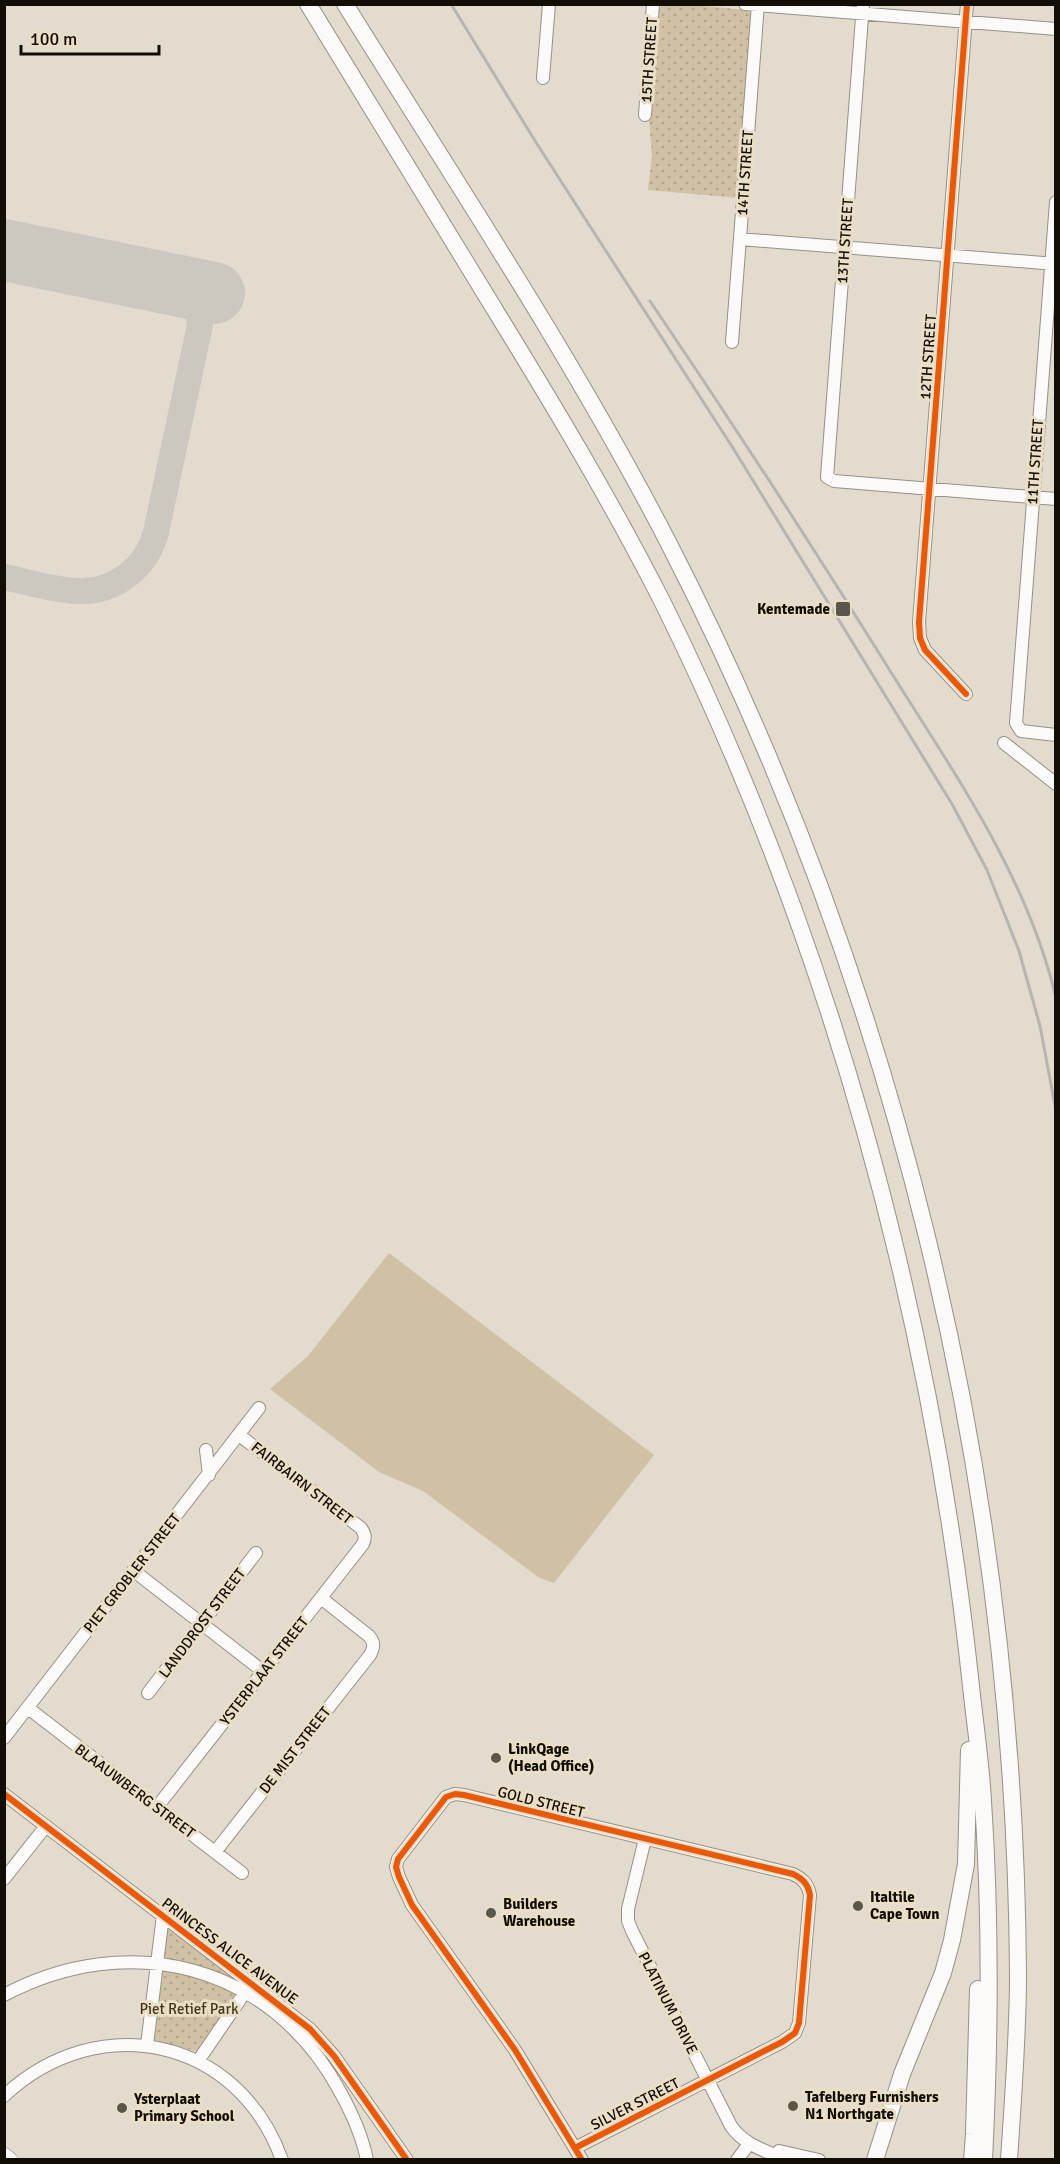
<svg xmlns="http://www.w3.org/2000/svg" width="1060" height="2164" viewBox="0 0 1060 2164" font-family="Signika,sans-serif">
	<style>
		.park { fill: url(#park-dots) }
		.garden { fill: #d0c1a4 }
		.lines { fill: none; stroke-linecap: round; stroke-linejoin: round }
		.taxiway { stroke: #ccc8c0; stroke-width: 26 }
		.runway { stroke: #ccc8c0; stroke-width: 62 }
		.minor-casing { stroke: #959086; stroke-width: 14 }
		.major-casing { stroke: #959086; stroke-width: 16 }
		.highway-casing { stroke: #959086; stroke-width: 18 }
		.minor { stroke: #fbfaf8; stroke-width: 12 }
		.major { stroke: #fbfaf8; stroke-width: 15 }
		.highway { stroke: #fbfaf8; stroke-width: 16 }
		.rail { stroke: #b7b5b1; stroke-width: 3 }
		.cycleway-casing { stroke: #eadec6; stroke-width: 10 }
		.cycleway { stroke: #e8590c; stroke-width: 6 }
		.poi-dot { fill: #5b564c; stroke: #eadec6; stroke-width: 2 }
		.labels { text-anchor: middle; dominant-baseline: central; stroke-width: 6; stroke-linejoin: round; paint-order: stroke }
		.street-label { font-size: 15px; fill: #120e06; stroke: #eadec6 }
		.poi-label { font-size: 15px; font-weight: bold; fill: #120e06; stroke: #eadec6; text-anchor: start }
		.park-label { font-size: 15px; fill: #433518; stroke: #eadec6 }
	</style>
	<defs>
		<pattern id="park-dots" width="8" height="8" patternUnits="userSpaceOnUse" patternTransform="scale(1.5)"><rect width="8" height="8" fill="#d0c1a4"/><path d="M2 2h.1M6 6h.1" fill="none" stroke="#b2a58c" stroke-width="1.8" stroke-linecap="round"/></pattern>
	</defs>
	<rect width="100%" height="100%" fill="#e2dbce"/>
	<path class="park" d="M683 4 747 10 752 14 739 198 648 190 652 156 649 119 658 10 663 5Z
		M164 1925 238 1979 237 1981 163 1961Z
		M163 1971 189 1975 237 1994 199 2052 153 2040Z"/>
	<path class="garden" d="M389 1253 654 1455 554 1583 538 1577 423 1491 379 1472 270 1389 308 1356Z"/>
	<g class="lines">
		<path class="taxiway" d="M4 577C28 582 53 590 77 591 115 593 147 567 156 532L200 325C198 303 186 290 165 283"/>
		<path class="runway" d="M4 250 214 293"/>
		<g class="minor-casing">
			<path id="minor" d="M745 4 1056 29
				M863 4 827 477 834 481 1056 499
				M543 78 549 4
				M645 115 653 4
				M1056 202 1016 723 1021 731 1056 735
				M740 239 1056 264
				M732 342 758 4
				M966 694 925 650 920 638 919 622 967 4
				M1004 743 1056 784
				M206 1450 209 1475
				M134 1571 264 1672
				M148 1693 256 1553
				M28 1708 242 1873
				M4 1738 259 1408
				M4 1794 310 2029 334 2056 407 2160
				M157 1807 363 1544C366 1537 365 1534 361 1528L239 1435
				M645 1839 628 1909V1921L632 1931 731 2126C744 2145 766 2151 787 2160
				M215 1852 370 1655C374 1647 375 1643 369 1636L321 1598
				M4 1879 46 1826
				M4 1995C129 1929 269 1964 338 2088 351 2111 362 2134 367 2160
				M147 2045 163 1915
				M198 2061 250 1985
				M4 2096C98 2008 238 2037 282 2160
				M575 2148 782 2042 795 2033 799 2023 810 1895C808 1884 803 1879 793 1874L464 1795 455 1794 446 1797 398 1859 396 1867 399 1877 412 1905 515 2050 582 2160
				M779 2151 819 2160
				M737 2160 749 2144"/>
		</g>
		<g class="major-casing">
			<path id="major" d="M4 2155 10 2160"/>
		</g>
		<g class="highway-casing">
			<path id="highway" d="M308 4C371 106 433 208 495 310 554 406 611 501 662 601 830 940 931 1310 971 1686 975 1724 981 1763 983 1801 991 1920 990 2040 984 2160
				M345 4C455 181 571 355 667 540 895 982 1015 1477 1018 1975 1018 2036 1013 2098 1009 2160
				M875 2160 902 2074 943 1973 952 1940 966 1864 969 1750
				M972 2160 974 2134 978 1989"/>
		</g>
		<use href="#minor" class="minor"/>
		<use href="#major" class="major"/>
		<use href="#highway" class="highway"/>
		<path class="rail" d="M451 4 537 144 733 448 952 804 987 870 1019 951 1040 1026 1056 1111
			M650 301C734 425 815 550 894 677 958 779 1028 879 1056 998"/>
		<g class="cycleway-casing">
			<path id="cycleway" d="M966 694 925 650 920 638 919 622 967 4
				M4 1794 310 2029 334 2056 407 2160
				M575 2148 782 2042 795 2033 799 2023 810 1895C808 1884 803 1879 793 1874L464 1795 455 1794 446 1797 398 1859 396 1867 399 1877 412 1905 515 2050 582 2160"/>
		</g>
		<use href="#cycleway" class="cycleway"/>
	</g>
	<g class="poi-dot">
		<rect x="835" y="601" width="16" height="16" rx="3"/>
		<circle cx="496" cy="1758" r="6"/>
		<circle cx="858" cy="1906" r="6"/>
		<circle cx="491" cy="1913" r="6"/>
		<circle cx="793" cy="2106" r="6"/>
		<circle cx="122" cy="2108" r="6"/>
	</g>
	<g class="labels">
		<g class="street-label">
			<text transform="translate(649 60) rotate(-86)">15TH STREET</text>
			<text transform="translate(745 173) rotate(-86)">14TH STREET</text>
			<text transform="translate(845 241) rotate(-86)">13TH STREET</text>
			<text transform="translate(928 357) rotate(-86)">12TH STREET</text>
			<text transform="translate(1035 462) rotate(-86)">11TH STREET</text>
			<text transform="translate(302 1483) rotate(38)">FAIRBAIRN STREET</text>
			<text transform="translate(132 1573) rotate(-52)">PIET GROBLER STREET</text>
			<text transform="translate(202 1623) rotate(-53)">LANDDROST STREET</text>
			<text transform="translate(264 1671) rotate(-52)">YSTERPLAAT STREET</text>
			<text transform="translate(295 1750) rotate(-52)">DE MIST STREET</text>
			<text transform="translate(135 1791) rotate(37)">BLAAUWBERG STREET</text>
			<text transform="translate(541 1802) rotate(14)">GOLD STREET</text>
			<text transform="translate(230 1951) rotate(37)">PRINCESS ALICE AVENUE</text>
			<text transform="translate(668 2003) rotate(63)">PLATINUM DRIVE</text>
			<text transform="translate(635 2104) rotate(-27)">SILVER STREET</text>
		</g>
		<g class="poi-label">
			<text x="830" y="609" text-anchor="end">Kentemade</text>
			<text x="508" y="1749">LinkQage<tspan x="508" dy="17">(Head Office)</tspan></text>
			<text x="870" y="1897">Italtile<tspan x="870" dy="17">Cape Town</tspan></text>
			<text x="503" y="1904">Builders<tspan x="503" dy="17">Warehouse</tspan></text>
			<text x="805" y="2097">Tafelberg Furnishers<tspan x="805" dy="17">N1 Northgate</tspan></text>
			<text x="134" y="2099">Ysterplaat<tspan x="134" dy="17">Primary School</tspan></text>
		</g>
		<g class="park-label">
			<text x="189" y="2009">Piet Retief Park</text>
		</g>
	</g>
	<rect width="1060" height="2164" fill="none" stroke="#120e06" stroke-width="12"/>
	<path d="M21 45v9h138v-9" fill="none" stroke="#120e06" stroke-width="3"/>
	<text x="30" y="45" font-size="18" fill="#120e06" stroke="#eadec6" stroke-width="4.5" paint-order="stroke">100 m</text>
</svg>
